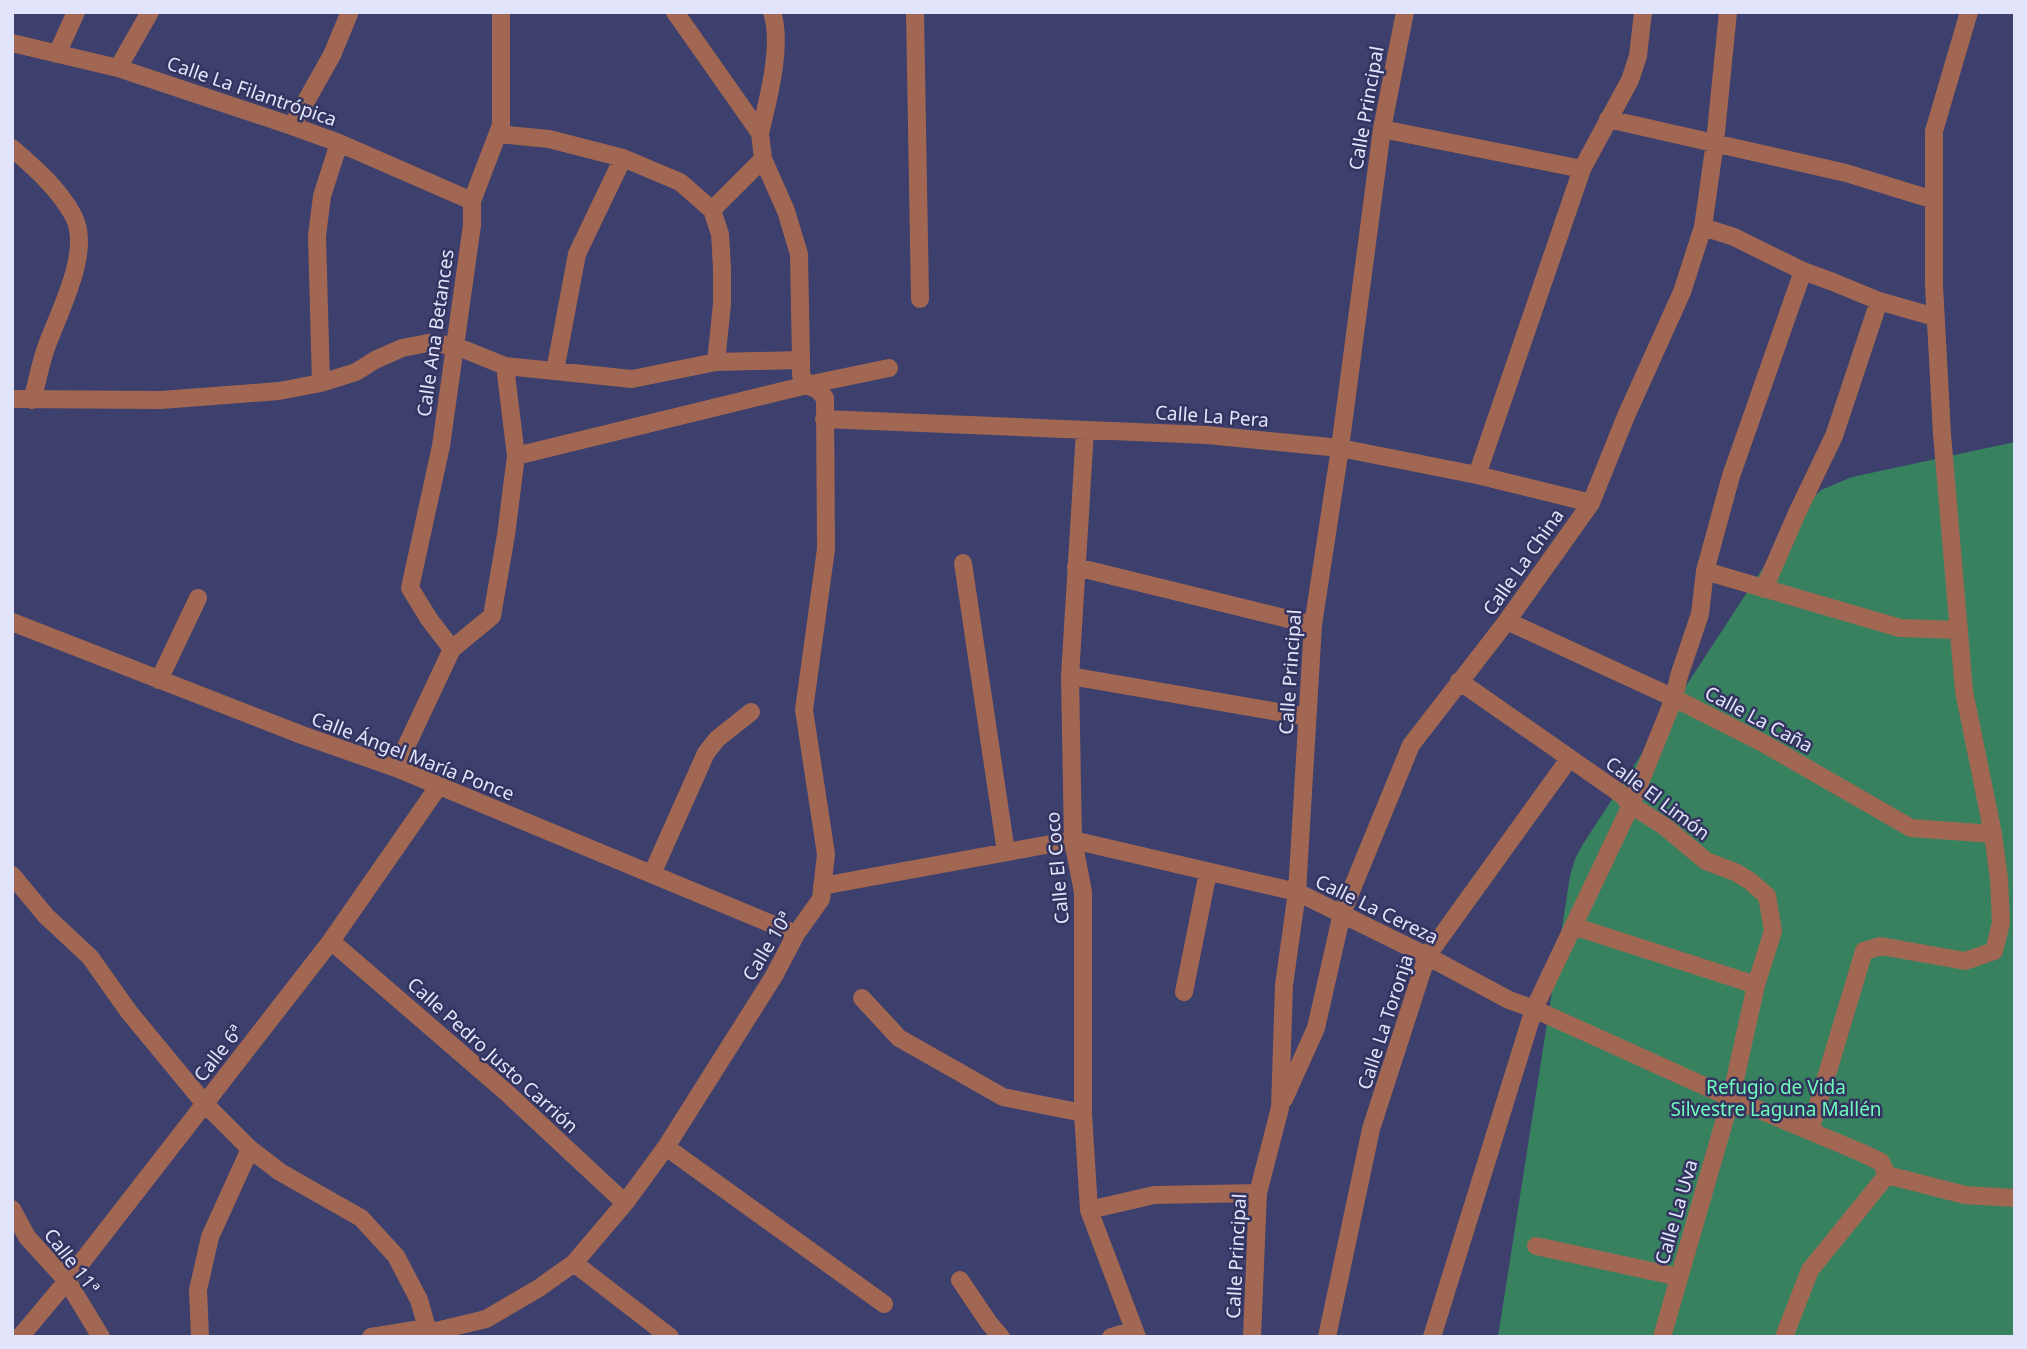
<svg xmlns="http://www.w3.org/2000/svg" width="2027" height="1349" viewBox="0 0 2027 1349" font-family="'Noto Sans',sans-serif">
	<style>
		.green { fill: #38815f }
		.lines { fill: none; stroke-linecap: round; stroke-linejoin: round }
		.minor { stroke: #a26752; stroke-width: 18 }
		.labels { text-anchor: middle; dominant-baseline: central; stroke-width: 5; stroke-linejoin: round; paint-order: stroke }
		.street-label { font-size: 19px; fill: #e2e4fb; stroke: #333460 }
		.park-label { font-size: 19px; fill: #6ffcbb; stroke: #333460 }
	</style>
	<rect width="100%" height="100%" fill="#3d3f6c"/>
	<path class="green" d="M2015 442V1337H1498L1570 876 1575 859 1583 844 1800 511 1821 490 1852 477Z"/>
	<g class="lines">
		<path class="minor" d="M675 12 760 133 763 159 786 211 799 254 801 360
			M915 12 920 299
			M12 43 118 68 292 126 339 143 472 201
			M57 54 76 12
			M118 68 150 12
			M1608 119 1846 173 1934 200
			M292 126 332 55 349 14
			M1382 129 1582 169
			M760 133C768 100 783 45 772 12
			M498 134 549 139 623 158 680 182 712 210 720 234 722 268V304L716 362
			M12 148C35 168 58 188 73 215 93 251 58 313 46 348 40 365 37 383 32 400
			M712 210 763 159
			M1703 227 1734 237 1803 271 1833 282 1879 301 1935 317
			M505 366 632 379 716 362 801 360V375L807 385 889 368
			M555 371 577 254 623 158
			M321 383 317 236 322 196 339 143
			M12 399 161 400 279 391 321 383 356 372 375 360 402 348 428 343 456 346 505 366 516 456 506 535 492 616 452 649 396 768
			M824 419 1207 435 1340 448 1477 475 1591 503
			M1085 431 1070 676 1073 840 1083 892V1113L1089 1210 1137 1337
			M1477 475 1582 169 1630 80 1638 56 1643 12
			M963 563 1006 852
			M1076 567 1313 625
			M1705 571 1900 628 1959 630
			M1764 589 1797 513 1834 436 1879 301
			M1507 621 1674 698 1763 743 1911 828 1993 834
			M12 622 302 735 396 768 796 934
			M452 649 429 619 410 588 441 446 472 225V201L501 125V12
			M1070 676 1307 717
			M159 680 198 598
			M1459 681 1621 794 1631 805 1664 826 1706 861 1735 872 1750 881 1767 896 1773 931 1756 985 1731 1098 1662 1337
			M652 874 706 753 717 739 751 712
			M12 875 46 916 90 957 129 1012 205 1104 250 1149 280 1172 361 1218 396 1256 419 1300 427 1328
			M822 886 1073 840 1297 892 1427 956 1509 1000 1534 1009 1731 1098 1860 1152 1881 1162 1887 1175 1810 1270 1784 1337
			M1573 926 1756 985
			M331 941 507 1093 625 1203
			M1184 992 1208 872
			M862 998 899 1038 1003 1097 1083 1113
			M1284 1099 1316 1028 1342 913 1411 745 1507 621 1591 503 1626 416 1682 292 1703 227 1715 142 1728 12
			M1810 1131 1864 951 1881 946 1965 961 1994 951 2001 923 1999 879 1993 834 1964 691 1942 434 1934 285V131L1969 12
			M666 1147 884 1304
			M1887 1175 1965 1195 2015 1198
			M12 1209 27 1237 67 1281 101 1337
			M1089 1210 1154 1195 1258 1193
			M1536 1246 1679 1277
			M574 1263 670 1337
			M960 1280 989 1323 1001 1337
			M20 1337 67 1281 331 941 438 787
			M200 1337 198 1290 210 1237 250 1149
			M371 1337 427 1328 436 1331 486 1319 539 1288 574 1263 625 1203 666 1147 774 976 796 934 821 899 826 854 804 710 826 549 825 398 818 390 807 385 516 456
			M1111 1337 1134 1330
			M1252 1337 1258 1193 1280 1108 1284 985 1297 892 1313 625 1340 448 1382 129 1405 12
			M1327 1337 1371 1129 1427 956 1569 759
			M1432 1337 1534 1009 1631 805 1674 698 1679 676 1700 614 1705 571 1731 476 1803 271"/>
	</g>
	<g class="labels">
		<g class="street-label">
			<text transform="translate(252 91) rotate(19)">Calle La Filantrópica</text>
			<text transform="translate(1366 108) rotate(-80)">Calle Principal</text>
			<text transform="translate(435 333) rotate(-82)">Calle Ana Betances</text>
			<text transform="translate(1212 416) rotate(4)">Calle La Pera</text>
			<text transform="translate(1523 562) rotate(-55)">Calle La China</text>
			<text transform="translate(1290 672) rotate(-86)">Calle Principal</text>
			<text transform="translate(1759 719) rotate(28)">Calle La Caña</text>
			<text transform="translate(413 756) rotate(21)">Calle Ángel María Ponce</text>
			<text transform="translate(1658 798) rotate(37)">Calle El Limón</text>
			<text transform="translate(1057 868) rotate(-95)">Calle El Coco</text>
			<text transform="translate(1377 909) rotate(26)">Calle La Cereza</text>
			<text transform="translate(767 946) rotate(-59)">Calle 10ª</text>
			<text transform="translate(1385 1022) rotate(-72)">Calle La Toronja</text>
			<text transform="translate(218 1053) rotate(-52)">Calle 6ª</text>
			<text transform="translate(493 1055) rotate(42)">Calle Pedro Justo Carrión</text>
			<text transform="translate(1676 1212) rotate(-74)">Calle La Uva</text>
			<text transform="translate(1236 1256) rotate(-87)">Calle Principal</text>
			<text transform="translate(72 1261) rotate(52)">Calle 11ª</text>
		</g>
		<g class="park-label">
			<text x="1776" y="1087">Refugio de Vida<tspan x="1776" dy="22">Silvestre Laguna Mallén</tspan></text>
		</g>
	</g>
	<rect width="2027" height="1349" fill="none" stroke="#e2e4fb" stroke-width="28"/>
</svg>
